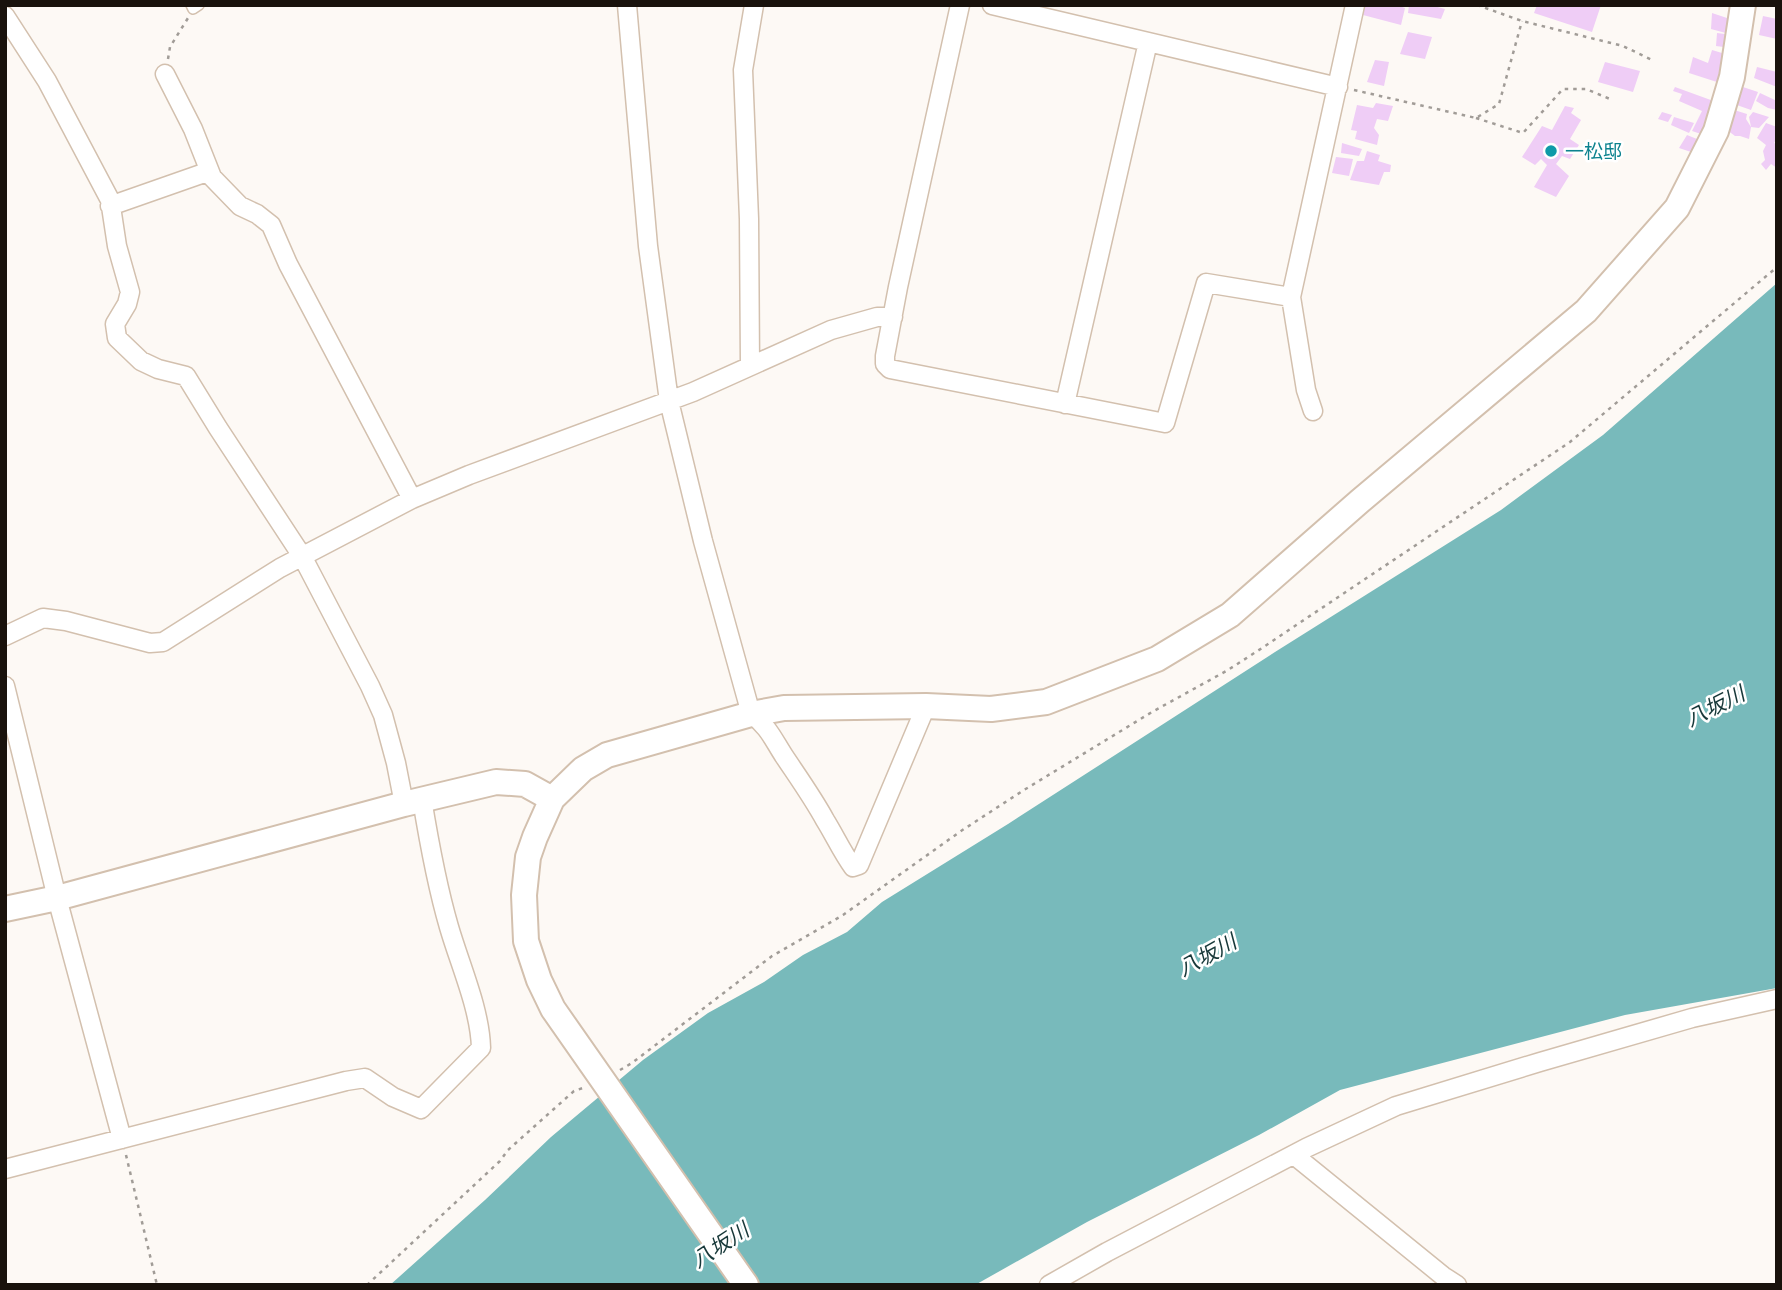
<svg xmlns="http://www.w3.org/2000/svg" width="1782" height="1290" viewBox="0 0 1782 1290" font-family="Lora,'Noto Sans JP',serif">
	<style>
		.water { fill: #78babb }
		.building { fill: #efcdf6 }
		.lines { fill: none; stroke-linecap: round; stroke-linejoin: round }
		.lane-casing { stroke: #d3c0ae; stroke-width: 12 }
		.street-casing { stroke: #d3c0ae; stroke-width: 21 }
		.secondary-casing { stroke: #d3c0ae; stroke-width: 28 }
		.path { stroke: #a19c97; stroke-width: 2.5; stroke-dasharray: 3.5 5; stroke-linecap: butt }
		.lane { stroke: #fff; stroke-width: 9 }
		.street { stroke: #fff; stroke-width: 18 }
		.secondary { stroke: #fff; stroke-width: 24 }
		.culture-dot { fill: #0f9aa8; stroke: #fff; stroke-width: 2.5 }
		.labels { text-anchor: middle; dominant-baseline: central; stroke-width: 5; stroke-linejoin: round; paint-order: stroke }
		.culture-label { font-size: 19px; fill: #0d838f; stroke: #fff; text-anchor: start }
		.water-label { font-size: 21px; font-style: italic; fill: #173839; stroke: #fff }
	</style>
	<rect width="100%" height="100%" fill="#fdf9f5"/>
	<path class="water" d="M1777 283V988L1625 1015 1340 1090 1259 1135 1087 1222 975 1285H390L485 1200 551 1137 643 1060 708 1013 764 982 803 955 847 932 882 902 1008 824 1275 652 1501 510 1603 435Z"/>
	<path class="building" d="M1365 5H1397L1405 8 1401 25 1363 15Z
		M1409 5H1430L1445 9 1441 19 1408 13Z
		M1537 5H1601L1592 32 1534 13Z
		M1712 13 1733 20V35L1731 48 1716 46 1717 33 1733 35 1711 29Z
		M1763 16 1777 19V39L1759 35Z
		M1408 32 1432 37 1425 59 1400 54Z
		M1712 50 1732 56 1723 84 1689 73 1693 57 1708 63Z
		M1375 60 1389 62 1384 86 1367 82Z
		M1605 62 1640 71 1633 92 1598 82Z
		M1757 67 1777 72V87L1754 78Z
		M1740 86 1758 92 1751 110 1734 104Z
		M1675 87 1719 103 1704 135 1692 131 1702 111 1679 101 1682 94 1673 91Z
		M1760 93 1777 101V110L1768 108 1756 101Z
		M1376 103 1393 106 1388 121 1377 119 1374 128 1379 135 1377 145 1355 139 1357 131 1351 130 1357 105 1373 108Z
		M1565 106 1574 108 1571 113 1581 120 1570 139 1579 145 1570 159 1562 156 1556 164 1569 176 1556 197 1534 187 1547 165 1541 159 1535 165 1522 157 1542 126 1552 130Z
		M1731 109 1747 114 1746 119 1751 127 1749 139 1740 136H1735L1727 130Z
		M1662 112 1672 115 1668 122 1658 119Z
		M1753 112 1769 117 1759 128 1751 127 1749 117Z
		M1674 117 1694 123 1689 133 1671 125Z
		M1766 123 1777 127V138L1774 143 1777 144V168L1771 164 1766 170 1761 164 1765 160 1763 151 1766 145 1757 138Z
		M1687 135 1702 141 1697 154 1679 148Z
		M1342 143 1362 149 1359 156 1341 153Z
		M1367 151 1380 155 1378 161 1391 165 1390 172H1384L1379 185 1350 180 1357 161H1364Z
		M1336 157 1353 159 1349 176 1332 173Z"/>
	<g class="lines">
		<g class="lane-casing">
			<path id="lane" d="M191 5 193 9 199 5"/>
		</g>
		<g class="street-casing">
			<path id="street" d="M627 5 648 246 669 401 703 541 751 714C768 726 773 739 784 756 798 777 813 798 825 820 835 836 842 852 853 867L859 865 926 706
				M960 5 898 287 885 356V364L890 369 1165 423 1206 283 1291 297
				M992 5 1338 87
				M5 16 47 81 110 200 117 246 130 292 127 304 115 324 117 338 141 361 158 369 186 376 218 428 302 556 370 686 383 715 396 763 404 804
				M165 74 193 129 212 177
				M110 206 207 172 240 206 257 214 271 225 288 264 412 499
				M750 366 749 219 743 70 754 5
				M1065 404 1148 42
				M1313 411 1306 390 1291 297 1355 5
				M5 636 43 618 66 621 150 643 163 642 280 568 412 499 469 475 693 392 831 330 877 317H893
				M5 686 57 898 122 1139
				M1294 1155 1443 1276 1457 1285
				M5 1169 346 1081 365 1078 393 1097 421 1109 481 1048C480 1009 460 965 449 927 437 886 429 842 422 799
				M1049 1285 1107 1252 1306 1148 1396 1106 1540 1062 1692 1018 1777 999"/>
		</g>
		<g class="secondary-casing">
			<path id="secondary" d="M5 909 57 898 404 804 496 782 525 784 552 799
				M746 1285 553 1009 539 980 526 941 524 895 528 857 535 837 552 799 583 769 607 755 751 714 784 708 926 706 991 709 1046 702 1157 659 1230 615 1360 501 1586 311 1677 208 1716 131 1732 77 1743 5"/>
		</g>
		<path class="path" d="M1477 5 1522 21 1623 46 1652 60
			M168 59 170 47 188 18
			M1354 90 1476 118 1499 104 1522 21
			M1476 118 1523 133 1563 89H1586L1610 99
			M620 1070 632 1063 772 956 843 915 961 831 1024 790 1152 712 1228 670 1262 648 1570 442 1777 267
			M126 1155 157 1285
			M367 1285 500 1161 508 1150 574 1091 583 1088"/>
		<use href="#lane" class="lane"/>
		<use href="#street" class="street"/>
		<use href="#secondary" class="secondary"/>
	</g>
	<circle class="culture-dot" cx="1551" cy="151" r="7"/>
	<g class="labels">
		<g class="culture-label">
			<text x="1565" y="151">一松邸</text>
		</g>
		<g class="water-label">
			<text transform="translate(1715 706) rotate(-27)">八坂川</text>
			<text transform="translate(1207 955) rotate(-29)">八坂川</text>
			<text transform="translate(720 1245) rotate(-33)">八坂川</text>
		</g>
	</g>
	<rect width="1782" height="1290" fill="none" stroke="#19120c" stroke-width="14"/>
</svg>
